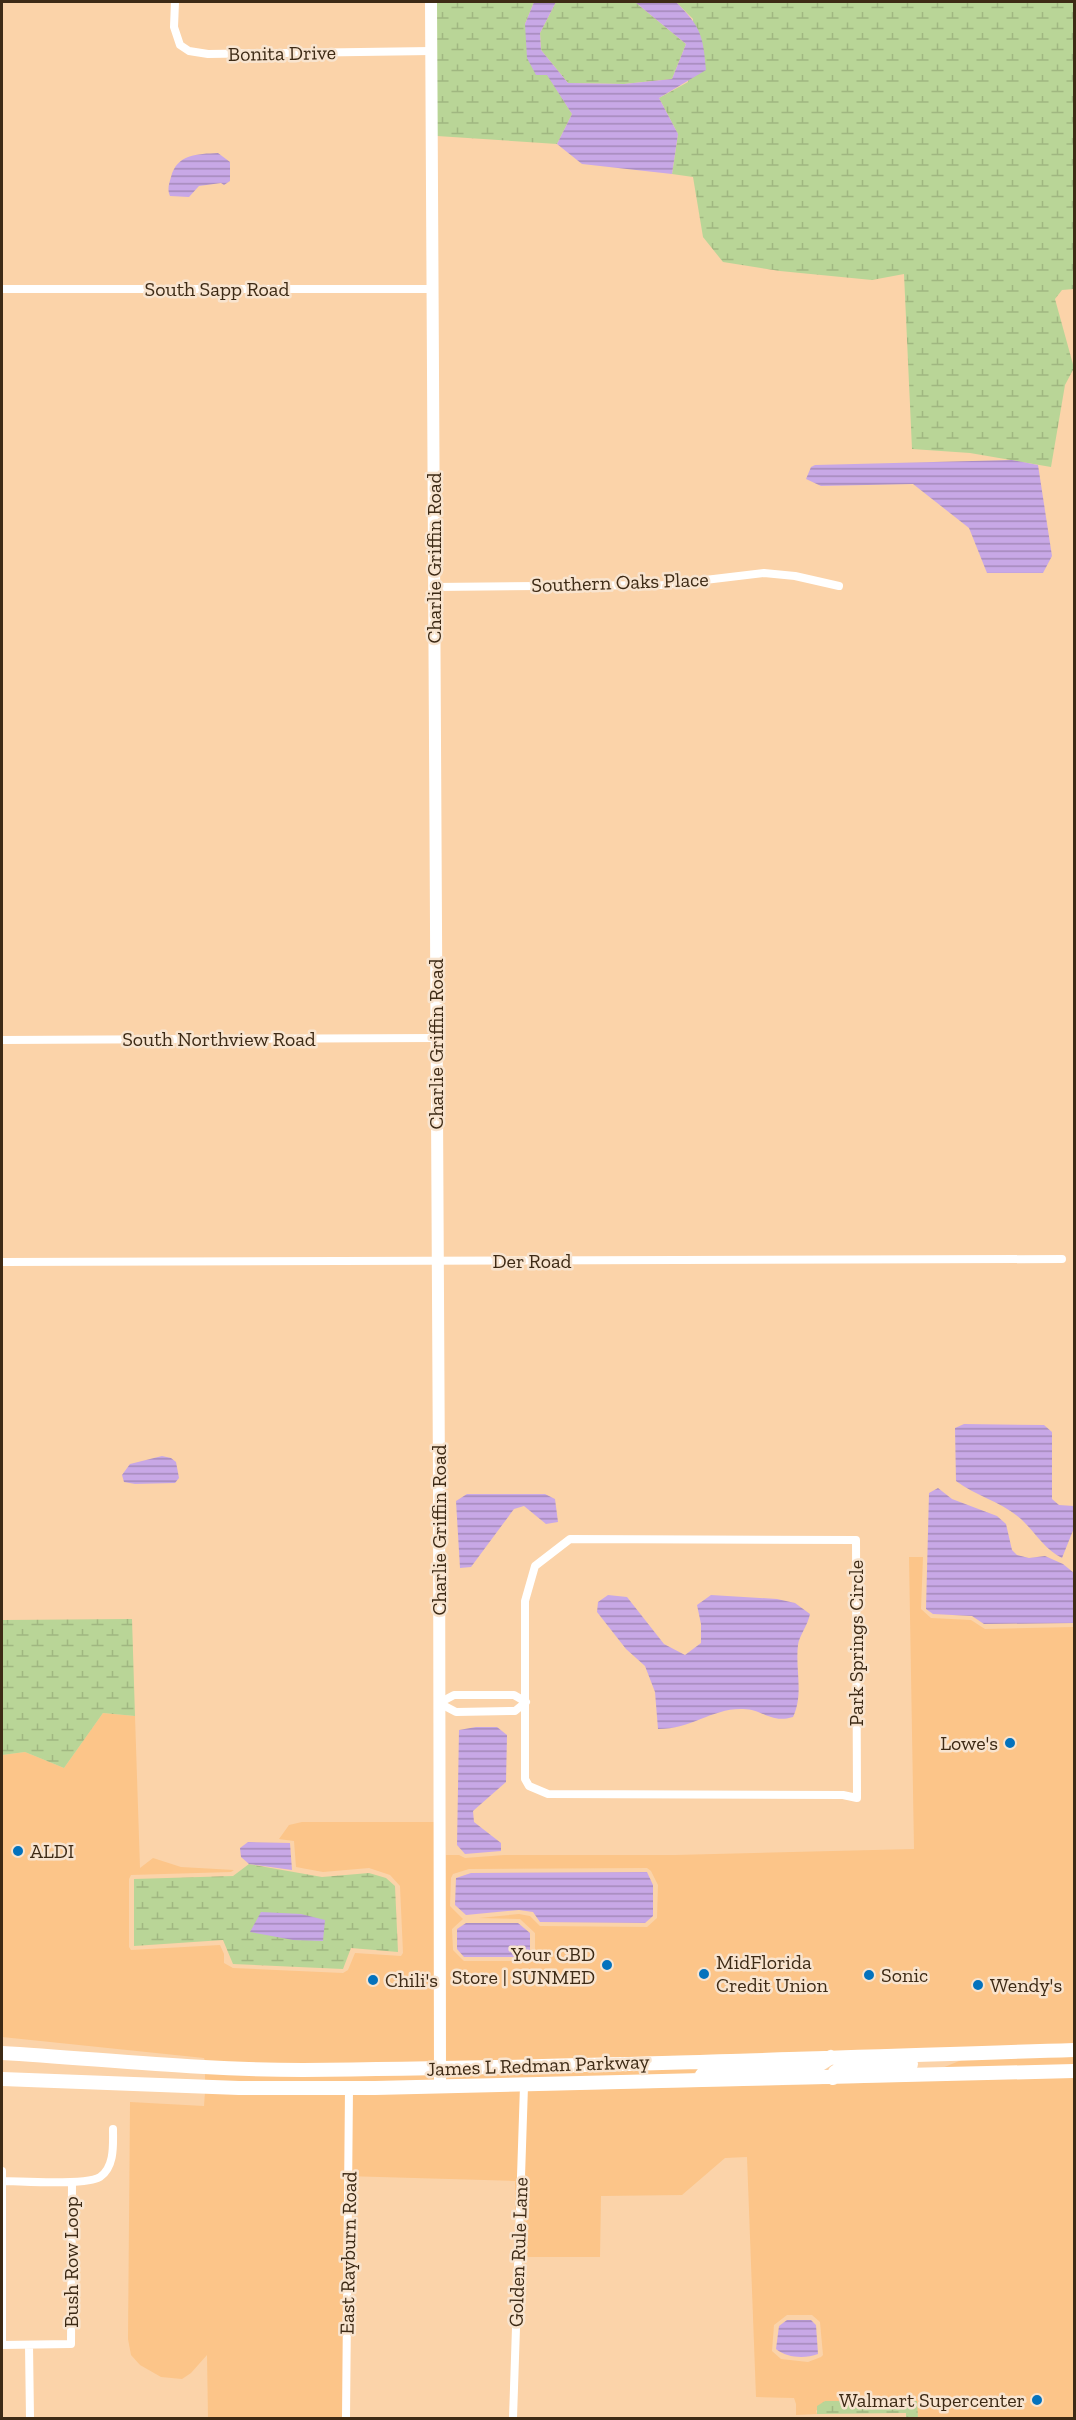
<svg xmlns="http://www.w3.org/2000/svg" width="1076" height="2420" viewBox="0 0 1076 2420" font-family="'Zilla Slab',serif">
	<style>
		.built { fill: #fcc589; fill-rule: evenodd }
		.wetland { fill: url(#wetland-marsh) }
		.water { fill: url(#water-rules) }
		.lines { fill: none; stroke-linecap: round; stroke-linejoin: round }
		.street { stroke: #fff; stroke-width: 8 }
		.secondary { stroke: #fff; stroke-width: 12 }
		.primary { stroke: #fff; stroke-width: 14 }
		.poi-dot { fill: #0372bd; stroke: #f8e4cf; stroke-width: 2 }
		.labels { text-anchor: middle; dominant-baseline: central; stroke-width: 5; stroke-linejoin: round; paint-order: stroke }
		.street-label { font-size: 20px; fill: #3d2a15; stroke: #f8e4cf }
		.poi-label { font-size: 20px; fill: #3d2a15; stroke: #f8e4cf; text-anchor: start }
	</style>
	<defs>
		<pattern id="wetland-marsh" width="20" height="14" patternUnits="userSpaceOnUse" patternTransform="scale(1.5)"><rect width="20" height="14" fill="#b9d597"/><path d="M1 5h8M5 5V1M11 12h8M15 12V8" fill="none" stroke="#a0b781"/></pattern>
		<pattern id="water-rules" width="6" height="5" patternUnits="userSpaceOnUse" patternTransform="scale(1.5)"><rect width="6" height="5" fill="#c8a8e6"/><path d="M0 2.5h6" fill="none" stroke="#a489b9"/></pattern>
	</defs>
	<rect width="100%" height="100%" fill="#fbd3a9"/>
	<path class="built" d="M909 1557H923L921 1609 931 1618 971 1620 985 1629 1074 1627V2045L833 2051 831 2049 828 2051 446 2063V1855H459L465 1858 504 1855H675L914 1849ZM647 1868 651 1871 658 1885 657 1918 647 1927 540 1926 530 1916 519 1914 479 1918 520 1919 535 1933V1953L522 1961H464L453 1950 452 1929 463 1919 450 1906 451 1878 453 1874 469 1869Z
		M103 1713 135 1716 140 1868 153 1858 181 1867 234 1870 231 1872 131 1875 129 1879V1947L131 1950 220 1945 224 1954V1963L233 1968 343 1973 348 1970 355 1953 401 1956 403 1953 400 1886 390 1875 369 1868 323 1872 296 1867 294 1841 279 1839 289 1825 302 1822H434V2064H302L205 2061 204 2058 2 2037V1755L25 1752 64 1768Z
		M1074 2055V2065L942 2068 964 2059Z
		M813 2063 700 2070 687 2076 446 2082V2074Z
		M205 2071 434 2074V2082L205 2081Z
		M1074 2076V2418H918L916 2401H825L816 2411 817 2414 796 2415V2404L794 2398 756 2397 747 2157 725 2158 682 2195 601 2196 600 2257H516L515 2181 345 2176 346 2418H208L207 2355 191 2373 182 2379 161 2377 140 2365 131 2355 128 2339 130 2102 204 2106 205 2092 524 2091 835 2084ZM787 2315H812L820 2322 823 2355 821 2357 808 2362 781 2359 772 2351 774 2325Z"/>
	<path class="wetland" d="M437 2H534L525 24 547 74 572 114 557 144 437 136Z
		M556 2H635L686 44 672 79 624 84 568 83 541 50 540 33Z
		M676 2H1074V289L1062 290 1055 299 1074 368 1065 385 1051 467 970 453 912 449 904 274 872 280 780 271 723 262 703 237 693 177 672 174 678 134 659 98 688 82 693 19Z
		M132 1619 135 1716 103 1713 64 1768 25 1752 2 1755V1620Z
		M249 1864 322 1877 369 1873 386 1878 395 1886 398 1952 351 1948 343 1969 233 1964 223 1940 134 1946V1879L233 1876Z
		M825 2401H917L918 2418H906V2413L817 2414V2406Z"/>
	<path class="water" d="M534 2H556L540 33 541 50 568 83 624 84 672 79 686 44 635 2H676C701 27 703 35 706 70L659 98 678 134 672 174 582 164 557 144 572 114 547 75H536L527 58 525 24Z
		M218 153 230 162V181L224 185 221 183 199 186 189 197 170 196C167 189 169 184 171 177 177 154 197 154 218 153Z
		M1012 460 1038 465 1052 556 1043 573H987L969 528 913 484 821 486 806 479 811 467 815 465Z
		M964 1424 1044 1425 1052 1432V1499L1059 1505 1074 1506V1528L1062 1558C1044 1549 1035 1532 1021 1519 1002 1502 976 1496 956 1481L955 1428Z
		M162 1456 171 1458 176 1462 179 1478 175 1483 135 1484 124 1482 122 1475 130 1464Z
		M938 1488 952 1499 997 1516 1006 1524 1012 1550 1017 1555 1029 1558 1045 1556 1063 1564 1074 1573V1623L984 1624 972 1616 933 1614 926 1609 929 1493Z
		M467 1494H545L555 1499 558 1522 546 1524 524 1506 514 1509 471 1567 460 1568 456 1501Z
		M608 1595 627 1597 664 1644 685 1655 701 1643V1624L697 1605 711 1595 777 1599 795 1603 810 1614C808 1625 799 1636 798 1645 795 1671 804 1693 793 1717 770 1724 763 1709 743 1709 712 1708 692 1729 658 1729L655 1692 645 1666 626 1649 597 1612 598 1602Z
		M476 1727H497L507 1735 506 1782 473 1811 474 1822 501 1843V1851L465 1854 457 1845 459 1730Z
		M248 1842 290 1843 292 1870 249 1864 241 1857 240 1848Z
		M647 1872 653 1885V1916L645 1923 540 1922 533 1912 519 1910 466 1915 455 1905 456 1878 471 1873Z
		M261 1912 301 1914 325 1920 323 1941 293 1940 250 1932Z
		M466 1923H518L530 1933V1951L520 1957H464L457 1949V1929Z
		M787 2320H811L816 2325 818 2354C805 2359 787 2358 776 2349L779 2326Z"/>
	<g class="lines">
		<path class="street" d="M175 2 174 27 180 45 189 51 208 54 431 51
			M2 289H433
			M434 587 663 585 764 573 795 576 839 586
			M2 1040 436 1038
			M2 1262 1062 1259
			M570 1539 856 1540 857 1798 843 1795 548 1794 529 1786 525 1779V1601L535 1566Z
			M454 1695H514L526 1702 515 1711 456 1712 439 1703Z
			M2 2171V2345
			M2 2181C21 2181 86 2186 100 2177 115 2167 113 2144 113 2129
			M2 2345 71 2344 72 2182
			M29 2345 30 2418
			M346 2418 349 2088
			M513 2418 524 2086"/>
		<path class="secondary" d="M431 2 439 1480 440 2087"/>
		<path class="primary" d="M2 2053C102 2059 203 2070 303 2070 560 2068 818 2058 1074 2050
			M702 2075 719 2071 814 2068 831 2057
			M833 2078 835 2072 844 2067 911 2064
			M2 2079 239 2088H375L1074 2071"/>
	</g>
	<g class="poi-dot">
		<circle cx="1010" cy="1743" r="6"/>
		<circle cx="18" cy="1851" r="6"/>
		<circle cx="607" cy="1965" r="6"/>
		<circle cx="704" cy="1974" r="6"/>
		<circle cx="869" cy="1975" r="6"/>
		<circle cx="373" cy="1980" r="6"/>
		<circle cx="978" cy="1985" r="6"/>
		<circle cx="1037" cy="2400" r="6"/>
	</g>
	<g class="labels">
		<g class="street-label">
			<text transform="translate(282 53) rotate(-1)">Bonita Drive</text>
			<text x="217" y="289">South Sapp Road</text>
			<text transform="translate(434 558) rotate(-90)">Charlie Griffin Road</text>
			<text transform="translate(620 582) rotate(-2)">Southern Oaks Place</text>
			<text x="219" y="1039">South Northview Road</text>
			<text transform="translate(436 1044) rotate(-90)">Charlie Griffin Road</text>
			<text x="532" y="1261">Der Road</text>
			<text transform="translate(439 1530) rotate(-90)">Charlie Griffin Road</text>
			<text transform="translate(856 1643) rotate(-90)">Park Springs Circle</text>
			<text transform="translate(538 2065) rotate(-2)">James L Redman Parkway</text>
			<text transform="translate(518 2252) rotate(-88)">Golden Rule Lane</text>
			<text transform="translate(348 2253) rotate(-89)">East Rayburn Road</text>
			<text transform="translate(71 2262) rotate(-90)">Bush Row Loop</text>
		</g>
		<g class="poi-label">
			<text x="998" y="1743" text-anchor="end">Lowe's</text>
			<text x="30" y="1851">ALDI</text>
			<text x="595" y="1954" text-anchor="end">Your CBD<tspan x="595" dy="23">Store | SUNMED</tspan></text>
			<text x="716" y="1962">MidFlorida<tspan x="716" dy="23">Credit Union</tspan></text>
			<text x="881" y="1975">Sonic</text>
			<text x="385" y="1980">Chili's</text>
			<text x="990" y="1985">Wendy's</text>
			<text x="1025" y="2400" text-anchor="end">Walmart Supercenter</text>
		</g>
	</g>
	<rect width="1076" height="2420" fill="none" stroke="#3d2a15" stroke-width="6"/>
</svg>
